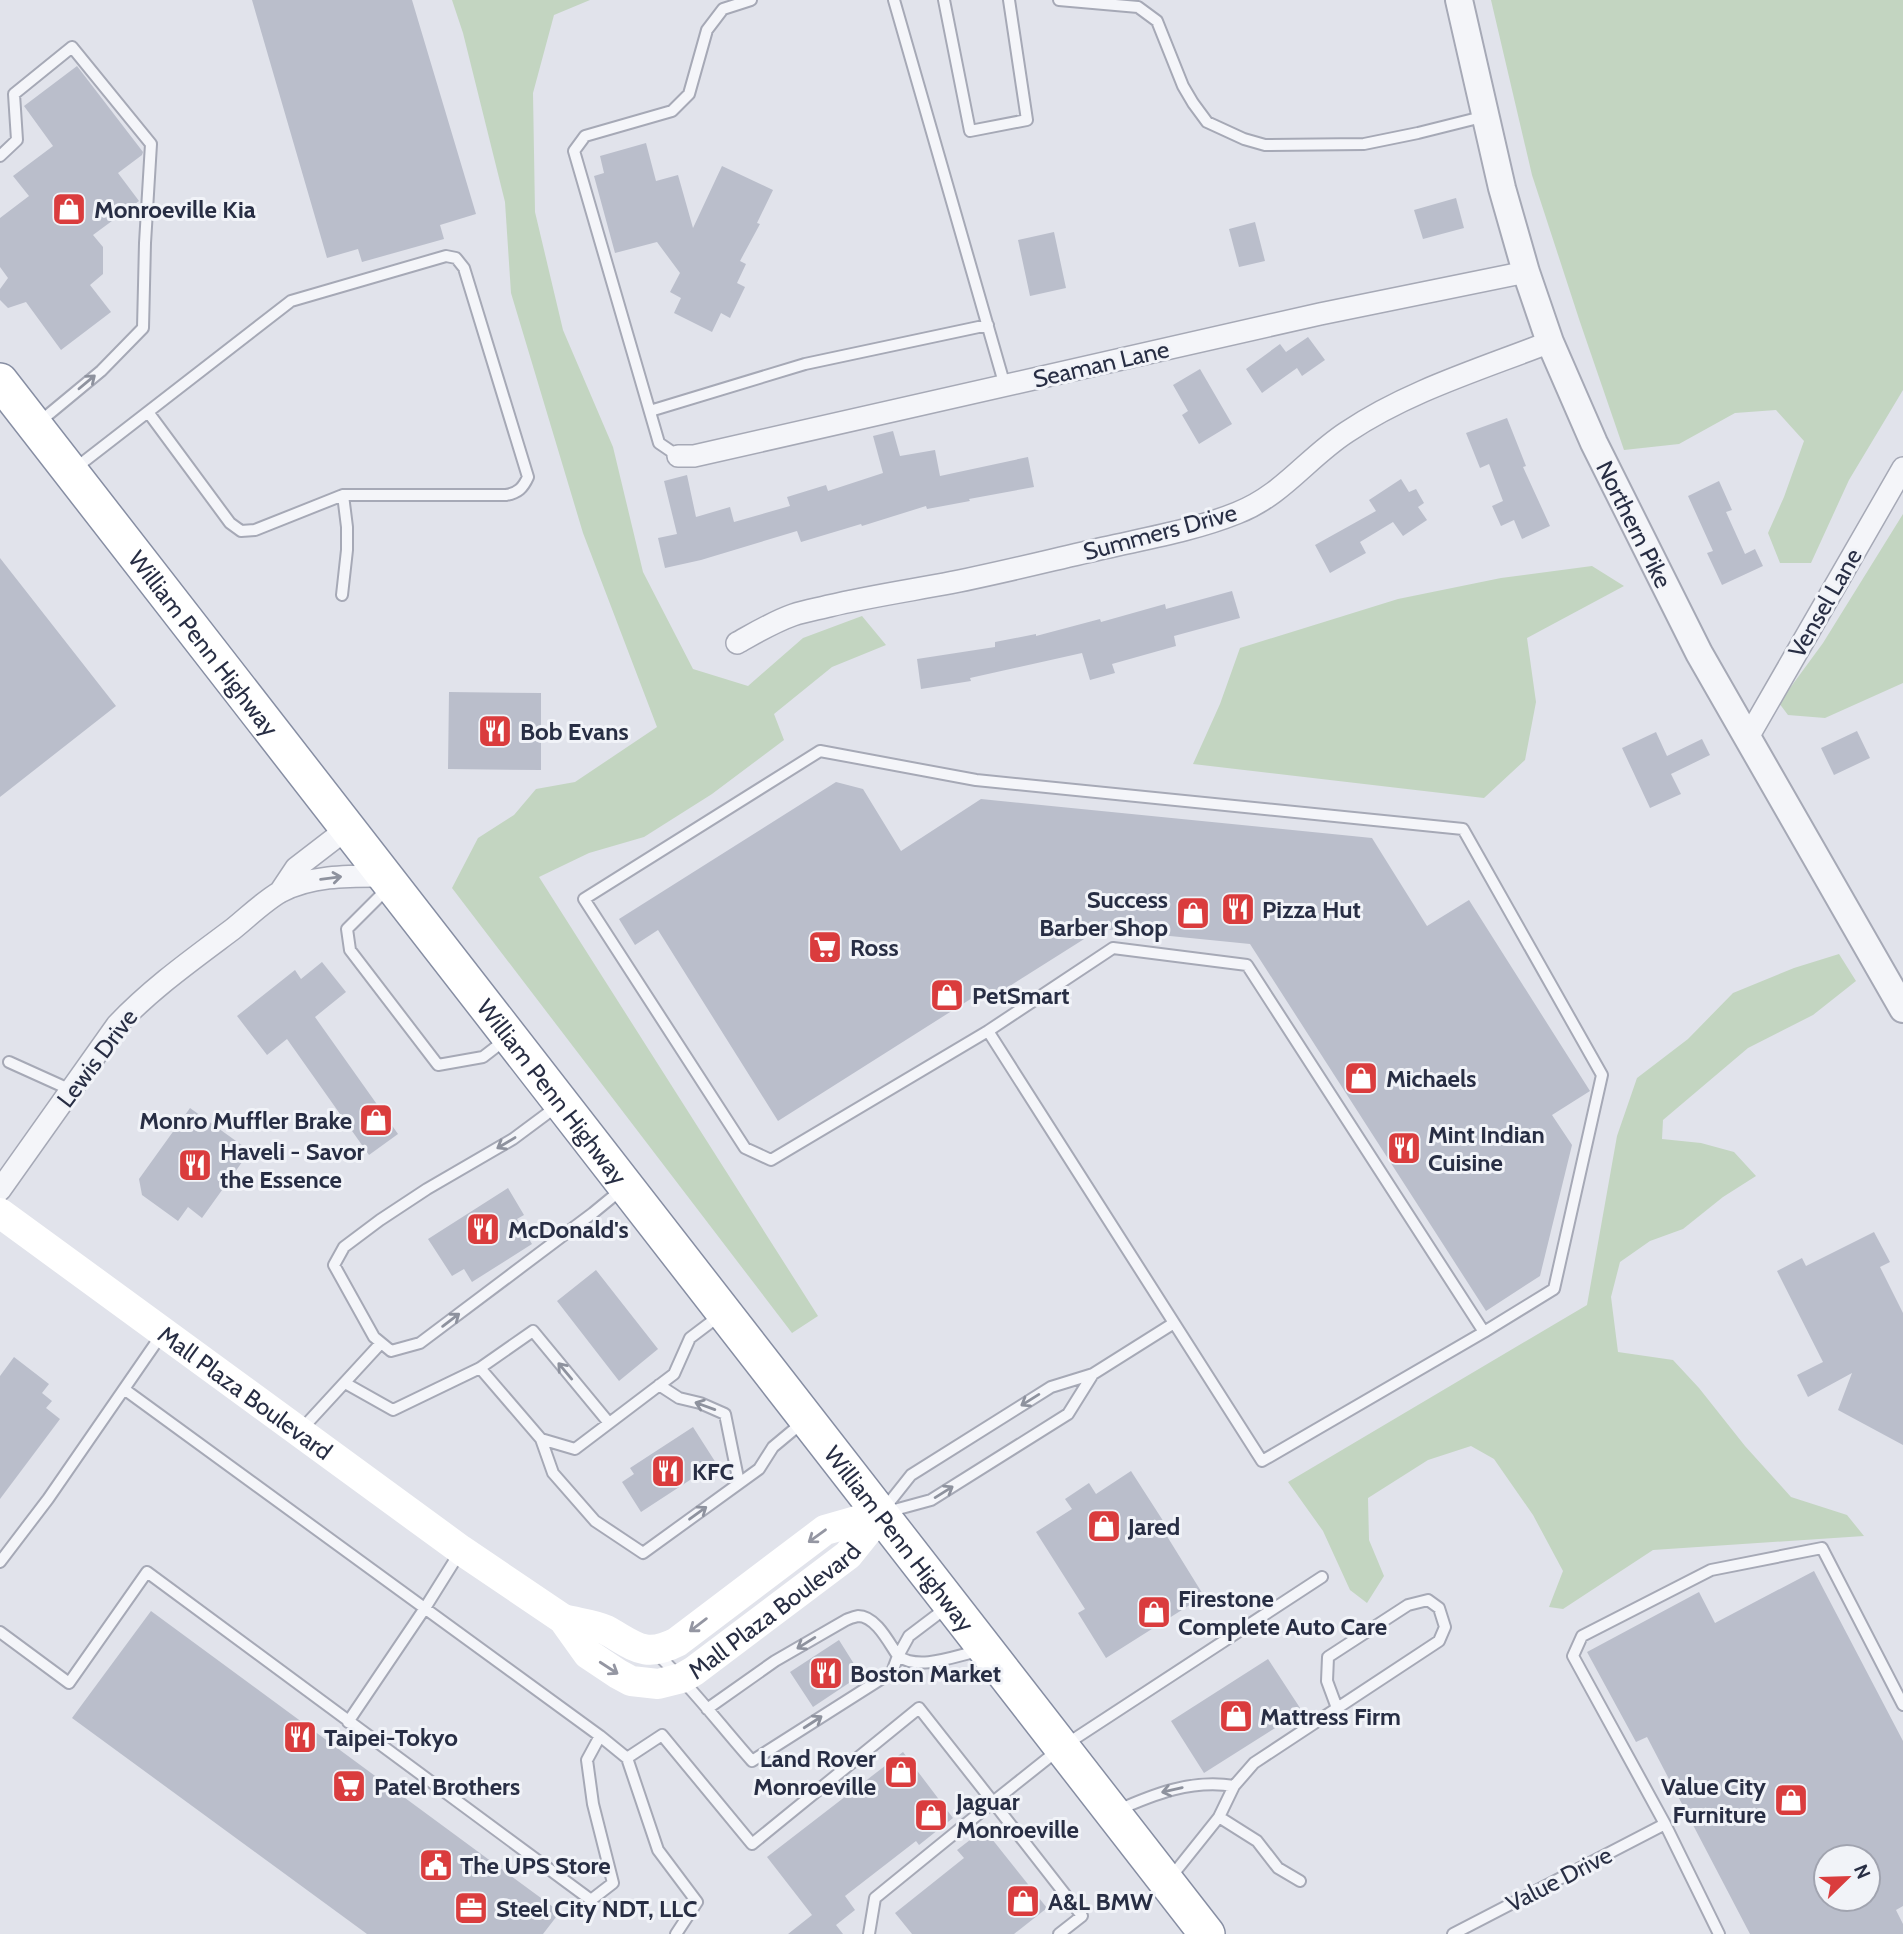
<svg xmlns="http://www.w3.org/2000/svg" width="1903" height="1934" viewBox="0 0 1903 1934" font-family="Cabin,sans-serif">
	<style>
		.green { fill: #c3d5c1 }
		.building { fill: #babecb; fill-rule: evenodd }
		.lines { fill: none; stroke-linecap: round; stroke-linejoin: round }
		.service-casing { stroke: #a6a9b6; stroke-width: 14 }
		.minor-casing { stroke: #a6a9b6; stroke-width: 24 }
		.tertiary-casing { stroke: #a6a9b6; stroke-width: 30 }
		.trunk-casing { stroke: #878ea3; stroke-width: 38 }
		.service { stroke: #f4f5f9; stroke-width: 10 }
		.minor { stroke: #f4f5f9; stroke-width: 21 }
		.tertiary { stroke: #f4f5f9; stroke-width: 26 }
		.secondary { stroke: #fff; stroke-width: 30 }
		.trunk { stroke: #fff; stroke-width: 35 }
		.oneway { stroke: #8e929e }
		.oneway2 { stroke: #9496a2 }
		.labels { text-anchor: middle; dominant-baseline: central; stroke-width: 6; stroke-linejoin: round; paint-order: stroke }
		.poi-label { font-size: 24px; font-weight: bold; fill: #282e44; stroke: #f1f3f8; text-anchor: start }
		.street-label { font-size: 24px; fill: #282e44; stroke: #f1f3f8 }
	</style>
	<rect width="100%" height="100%" fill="#e1e3eb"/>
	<path class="green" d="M452 0H590L554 15 533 93 535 212 563 330 613 447 643 572 693 669 748 686 803 638 862 616 886 645 832 667 774 714 784 740 712 794 644 837 589 853 539 877 818 1316 792 1333 452 888 478 838 514 815 536 789 575 782 657 727 583 533 511 293 505 202 463 33Z
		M1491 0H1903V390L1849 480 1811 563H1780L1768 533 1784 497 1804 441 1776 410 1735 413 1679 444 1624 450 1580 322 1532 175Z
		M1903 514V683L1825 718 1788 715 1779 703 1823 643Z
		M1592 566 1624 586 1527 638 1536 702 1525 760 1484 798 1193 764 1220 704 1240 648 1398 599 1501 578Z
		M1839 954 1856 981 1813 1015 1748 1048 1663 1120 1662 1139 1701 1143 1734 1152 1756 1176 1723 1197 1683 1229 1650 1241 1620 1262 1611 1297 1618 1352 1673 1360 1699 1388 1745 1446 1791 1497 1847 1515 1864 1536 1653 1550 1563 1609 1549 1607 1563 1571 1533 1515 1494 1459 1471 1446 1428 1460 1368 1498 1369 1540 1384 1576 1367 1603 1350 1590 1323 1531 1288 1482 1587 1305 1617 1136 1637 1078 1688 1039 1733 993 1794 968Z"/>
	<path class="building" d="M252 0H412L476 214 440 225 444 239 362 262 358 249 327 258Z
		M77 66 143 152 142 155 118 173 139 201 93 235 103 247V274L90 285 111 312 61 350 26 302 8 308 0 300V289L8 278 0 267V218L29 196 13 176 53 146 24 106Z
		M646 143 656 181 678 175 693 228 722 166 773 190 757 223 760 224 740 261 746 264 737 283 745 287 730 318 721 313 712 332 674 313 681 298 670 292 680 273 657 242 615 253 594 176 604 173 600 156Z
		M1456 198 1464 228 1423 239 1414 210Z
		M1255 222 1265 261 1239 267 1229 229Z
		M1054 232 1066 288 1030 296 1018 240Z
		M1308 337 1325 360 1302 376 1297 368 1262 393 1246 369 1280 344 1286 352Z
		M1200 369 1232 424 1199 444 1182 415 1188 411 1173 385Z
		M1507 418 1526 466 1523 467 1550 526 1522 539 1514 520 1501 526 1492 506 1503 501 1489 464 1480 468 1466 433Z
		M893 431 900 456 935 450 940 476 1028 457 1034 487 969 499 970 501 927 509 926 506 862 526 861 524 801 542 797 531 701 560 665 568 658 538 677 534 664 481 687 475 696 517 730 507 734 522 790 506 787 497 826 485 828 491 883 473 873 436Z
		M1401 479 1409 492 1416 489 1424 503 1418 507 1427 520 1403 536 1393 522 1360 542 1366 553 1330 573 1315 545 1376 511 1369 500Z
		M1719 481 1732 510 1726 512 1745 554 1755 549 1763 566 1722 585 1707 553 1713 551 1688 496Z
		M0 558 116 706 0 797Z
		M1232 591 1240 618 1174 636 1176 646 1112 664 1115 673 1090 680 1082 653 970 678 971 681 921 689 917 659 995 647V642L1036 634V636L1100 619 1101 622 1165 604 1166 609Z
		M449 692 541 693V770L448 769Z
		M1857 731 1870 758 1834 775 1821 748Z
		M1656 732 1667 756 1702 739 1710 755 1671 774 1681 794 1650 808 1622 748Z
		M836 782 863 789 901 851 981 799 1372 838 1427 926 1469 900 1590 1091 1552 1115 1572 1145 1540 1276 1486 1311 1250 944 1100 929 994 996 988 988 778 1121 658 930 635 945 619 919Z
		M322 962 346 992 315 1017 398 1134 369 1155 287 1039 267 1055 237 1016 295 970 301 979Z
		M190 1108 250 1151 202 1218 188 1207 178 1221 142 1195 139 1179Z
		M508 1188 524 1215 517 1219 532 1244 472 1282 464 1269 452 1276 428 1239Z
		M1874 1232 1890 1262 1880 1267 1903 1313V1445L1838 1410 1852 1373 1808 1397 1797 1375 1823 1362 1777 1271 1802 1258 1806 1266Z
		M596 1270 658 1349 619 1381 557 1301Z
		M14 1357 49 1384 42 1393 52 1401 46 1408 60 1419 0 1499V1376Z
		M693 1427 716 1463 641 1512 622 1482 634 1474 630 1468Z
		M1131 1471 1169 1530 1165 1533 1204 1596 1106 1658 1078 1613 1085 1609 1036 1532 1072 1509 1065 1499 1089 1483 1096 1494Z
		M1814 1571 1903 1741V1906L1896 1910 1903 1924V1934H1750L1647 1737 1636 1742 1587 1652 1699 1592 1715 1623ZM1826 1857H1868V1899H1826Z
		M151 1611 560 1912 543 1934H367L72 1718Z
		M839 1640 861 1675 813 1707 790 1672Z
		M1268 1659 1302 1711 1204 1773 1171 1721Z
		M903 1752 953 1818 919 1845 916 1841 845 1896 855 1910 836 1925 843 1934H788L812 1915 767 1857Z
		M984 1829 1047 1908 1014 1934H912L895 1913 964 1858 957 1850Z"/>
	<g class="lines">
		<g class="service-casing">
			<path id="service" d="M894 0 1005 386
				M944 0 970 131 1027 120 1009 0
				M1059 0 1138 7 1157 21 1183 86 1193 103 1207 122 1244 139 1265 145 1364 144 1418 133 1486 116
				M0 156 17 140 14 94 72 47 151 144 145 243 143 328 101 371 37 424
				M650 411 805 364 988 325
				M678 456 659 443 574 151 585 136 672 111 689 94 707 30 723 9 751 0
				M73 470 291 301 446 256 456 258 464 268 528 477C523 488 518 493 506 495H343L255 530 241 531 230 523 148 412
				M342 595 347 550V527L343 495
				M387 889 347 929 350 950 438 1065 483 1057 505 1040
				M988 1031 1262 1461 1484 1332 1247 965 1113 948 988 1031 771 1160 745 1148 584 899 820 751 976 780 1463 829 1602 1075 1554 1289 1484 1332
				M9 1062 71 1090
				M556 1107 513 1139 427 1189 380 1220 344 1247 334 1265 374 1337 391 1351 420 1343 593 1213 621 1190
				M480 1368 541 1439 553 1473 595 1521 643 1553 759 1469 773 1447 803 1422
				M345 1383 393 1410 480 1368 533 1331 609 1423
				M659 1385 679 1398 700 1403 725 1414 739 1483
				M300 1431 381 1343
				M541 1439 575 1449 674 1374 690 1338 719 1316
				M884 1509 911 1475 1051 1387 1093 1374 1174 1323
				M887 1512 931 1500 1068 1414 1093 1374
				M0 1562 48 1499 162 1334
				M946 1608 909 1636 898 1656C919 1671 955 1656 978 1651
				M0 1632 69 1683 147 1572 591 1900 613 1883 593 1804 587 1760 600 1736 124 1389
				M656 1653C691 1686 720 1725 752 1761L892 1672 898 1656C889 1643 876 1616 858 1616 854 1617 850 1618 846 1620L775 1661 707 1709
				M348 1722 425 1608 460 1552
				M600 1736 627 1758 662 1735 752 1844 919 1708 993 1802 875 1898 869 1934
				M627 1758 658 1850 697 1902 676 1934
				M1116 1811C1154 1794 1192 1779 1234 1786
				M1219 1817 1257 1841 1278 1868 1300 1881
				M1171 1877 1219 1817 1234 1786 1254 1763 1439 1641 1445 1627 1439 1608 1428 1600 1408 1605 1328 1657 1327 1681 1337 1708
				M1059 1934 1082 1916 993 1802 1062 1747 1322 1577
				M1453 1934 1665 1824
				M1719 1934 1665 1824 1573 1656 1582 1636 1711 1570 1822 1548 1903 1705"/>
		</g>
		<g class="minor-casing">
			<path id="minor" d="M678 456H694L1320 314 1526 272
				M737 643C755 633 773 622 793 615 805 611 817 609 829 606 867 597 906 591 944 584 997 574 1051 560 1104 548 1148 538 1195 530 1237 513 1283 495 1307 458 1347 432 1408 391 1481 369 1550 342
				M1747 739 1903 468
				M280 892 296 868 348 828
				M0 1190 117 1025C152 988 193 959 233 929 248 917 263 902 280 892 312 875 350 876 385 876"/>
		</g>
		<g class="tertiary-casing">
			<g id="tertiary">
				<path id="s1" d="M1459 0 1502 188 1526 272 1550 342 1594 443 1699 653 1903 1009"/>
			</g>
		</g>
		<g class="trunk-casing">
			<g id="trunk">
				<path id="s3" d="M0 381 1207 1934"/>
			</g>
		</g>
		<use href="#service" class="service"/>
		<use href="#minor" class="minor"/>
		<use href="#tertiary" class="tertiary"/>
		<g class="secondary">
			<path id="s2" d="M0 1213 461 1550 563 1619 588 1654 618 1674 631 1681 658 1684 682 1678 694 1671 848 1555 881 1514"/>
			<path d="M563 1619C577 1623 594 1624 606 1630 634 1645 644 1659 677 1642L825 1530 881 1514"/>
		</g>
		<use href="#trunk" class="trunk"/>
	</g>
	<defs><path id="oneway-shaft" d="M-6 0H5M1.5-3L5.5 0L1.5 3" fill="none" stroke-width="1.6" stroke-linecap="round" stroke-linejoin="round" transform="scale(1.75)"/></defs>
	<g class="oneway">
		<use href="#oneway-shaft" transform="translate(87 382) rotate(-40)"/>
		<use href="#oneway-shaft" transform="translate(331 878) rotate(-7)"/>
		<use href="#oneway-shaft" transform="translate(506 1143) rotate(149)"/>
		<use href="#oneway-shaft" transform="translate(451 1320) rotate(-37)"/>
		<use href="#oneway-shaft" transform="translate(565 1371) rotate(-130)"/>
		<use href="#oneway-shaft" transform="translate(1030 1400) rotate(148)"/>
		<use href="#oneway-shaft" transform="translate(705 1406) rotate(-160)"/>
		<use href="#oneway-shaft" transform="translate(944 1492) rotate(-32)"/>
		<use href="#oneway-shaft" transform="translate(698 1513) rotate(-36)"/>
		<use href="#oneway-shaft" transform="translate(806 1643) rotate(148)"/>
		<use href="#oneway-shaft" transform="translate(813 1722) rotate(-33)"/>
		<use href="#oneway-shaft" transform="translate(1172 1790) rotate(167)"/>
	</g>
	<g class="oneway2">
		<use href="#oneway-shaft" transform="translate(817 1536) rotate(144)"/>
		<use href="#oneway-shaft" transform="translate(698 1625) rotate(143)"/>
		<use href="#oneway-shaft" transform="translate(609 1668) rotate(33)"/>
	</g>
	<defs>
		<g id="shop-square" transform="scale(1.75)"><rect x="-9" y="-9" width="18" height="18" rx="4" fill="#da3c3d" stroke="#f1f3f8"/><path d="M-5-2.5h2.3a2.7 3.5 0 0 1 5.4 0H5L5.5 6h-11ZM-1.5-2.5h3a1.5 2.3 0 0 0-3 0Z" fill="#fff"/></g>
		<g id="restaurant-square" transform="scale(1.75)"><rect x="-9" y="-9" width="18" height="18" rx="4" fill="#da3c3d" stroke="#f1f3f8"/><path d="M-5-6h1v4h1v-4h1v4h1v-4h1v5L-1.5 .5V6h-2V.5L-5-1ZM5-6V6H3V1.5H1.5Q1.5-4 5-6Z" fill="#fff"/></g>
		<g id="supermarket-square" transform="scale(1.75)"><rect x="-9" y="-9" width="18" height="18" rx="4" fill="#da3c3d" stroke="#f1f3f8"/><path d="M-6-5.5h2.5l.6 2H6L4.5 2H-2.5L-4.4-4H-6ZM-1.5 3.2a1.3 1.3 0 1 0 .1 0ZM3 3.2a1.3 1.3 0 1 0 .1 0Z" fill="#fff"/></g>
		<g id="civic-square" transform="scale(1.75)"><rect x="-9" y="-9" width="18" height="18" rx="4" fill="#da3c3d" stroke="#f1f3f8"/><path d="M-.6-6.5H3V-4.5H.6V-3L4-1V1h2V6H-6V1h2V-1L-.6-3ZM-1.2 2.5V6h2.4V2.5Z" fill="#fff"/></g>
		<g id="office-square" transform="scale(1.75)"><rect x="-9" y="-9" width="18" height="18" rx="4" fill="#da3c3d" stroke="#f1f3f8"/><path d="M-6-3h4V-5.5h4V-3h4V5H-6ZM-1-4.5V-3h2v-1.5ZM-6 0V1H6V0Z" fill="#fff"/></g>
	</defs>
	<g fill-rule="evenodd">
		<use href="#shop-square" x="69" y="209"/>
		<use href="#restaurant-square" x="495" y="731"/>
		<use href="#restaurant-square" x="1238" y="909"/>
		<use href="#shop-square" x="1193" y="913"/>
		<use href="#supermarket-square" x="825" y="947"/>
		<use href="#shop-square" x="947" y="995"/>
		<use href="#shop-square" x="1361" y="1078"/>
		<use href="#shop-square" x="376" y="1120"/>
		<use href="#restaurant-square" x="1404" y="1148"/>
		<use href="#restaurant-square" x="195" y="1165"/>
		<use href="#restaurant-square" x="483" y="1229"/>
		<use href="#restaurant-square" x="668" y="1471"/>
		<use href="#shop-square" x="1104" y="1526"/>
		<use href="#shop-square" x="1154" y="1612"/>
		<use href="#restaurant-square" x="826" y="1673"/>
		<use href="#shop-square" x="1236" y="1716"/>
		<use href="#restaurant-square" x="300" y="1737"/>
		<use href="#shop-square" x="901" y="1772"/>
		<use href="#supermarket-square" x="349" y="1786"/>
		<use href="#shop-square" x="1791" y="1800"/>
		<use href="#shop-square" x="931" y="1815"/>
		<use href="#civic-square" x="436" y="1865"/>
		<use href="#shop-square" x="1023" y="1901"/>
		<use href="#office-square" x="471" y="1908"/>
	</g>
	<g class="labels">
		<g class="poi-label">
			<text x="94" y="209">Monroeville Kia</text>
			<text x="520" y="731">Bob Evans</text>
			<text x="1168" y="899" text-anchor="end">Success<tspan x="1168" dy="28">Barber Shop</tspan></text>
			<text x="1262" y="909">Pizza Hut</text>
			<text x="850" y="947">Ross</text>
			<text x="972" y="995">PetSmart</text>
			<text x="1386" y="1078">Michaels</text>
			<text x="352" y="1120" text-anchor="end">Monro Muffler Brake</text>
			<text x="1428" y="1134">Mint Indian<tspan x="1428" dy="28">Cuisine</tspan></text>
			<text x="220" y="1151">Haveli - Savor<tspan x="220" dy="28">the Essence</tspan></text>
			<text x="508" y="1229">McDonald's</text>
			<text x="692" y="1471">KFC</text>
			<text x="1128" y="1526">Jared</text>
			<text x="1178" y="1598">Firestone<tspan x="1178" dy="28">Complete Auto Care</tspan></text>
			<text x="850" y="1673">Boston Market</text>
			<text x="1260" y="1716">Mattress Firm</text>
			<text x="324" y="1737">Taipei-Tokyo</text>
			<text x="876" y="1758" text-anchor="end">Land Rover<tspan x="876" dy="28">Monroeville</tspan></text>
			<text x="374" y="1786">Patel Brothers</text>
			<text x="1766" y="1786" text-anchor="end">Value City<tspan x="1766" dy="28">Furniture</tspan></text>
			<text x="956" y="1801">Jaguar<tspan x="956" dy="28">Monroeville</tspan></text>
			<text x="460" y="1865">The UPS Store</text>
			<text x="1048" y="1901">A&amp;L BMW</text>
			<text x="496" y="1908">Steel City NDT, LLC</text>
		</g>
		<g class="street-label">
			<text transform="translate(1101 364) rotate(-13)">Seaman Lane</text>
			<text stroke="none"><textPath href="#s1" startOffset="555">Northern Pike</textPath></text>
			<text transform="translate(1160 532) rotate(-15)">Summers Drive</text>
			<text transform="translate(1825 603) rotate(-60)">Vensel Lane</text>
			<text stroke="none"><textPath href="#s3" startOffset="332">William Penn Highway</textPath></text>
			<text transform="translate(97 1058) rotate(-53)">Lewis Drive</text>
			<text stroke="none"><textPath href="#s3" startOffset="900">William Penn Highway</textPath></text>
			<text stroke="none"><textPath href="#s2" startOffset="304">Mall Plaza Boulevard</textPath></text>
			<text stroke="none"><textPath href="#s3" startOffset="1466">William Penn Highway</textPath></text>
			<text stroke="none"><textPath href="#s2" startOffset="954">Mall Plaza Boulevard</textPath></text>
			<text transform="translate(1559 1879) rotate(-27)">Value Drive</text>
		</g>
	</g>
	<g transform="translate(1847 1878) rotate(67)"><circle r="33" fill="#f1f3f8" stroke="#a1a4b0" stroke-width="2"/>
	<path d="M0-5L12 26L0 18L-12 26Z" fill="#da3c3d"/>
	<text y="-10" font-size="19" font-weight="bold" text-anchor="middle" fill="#282e44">N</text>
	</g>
</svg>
